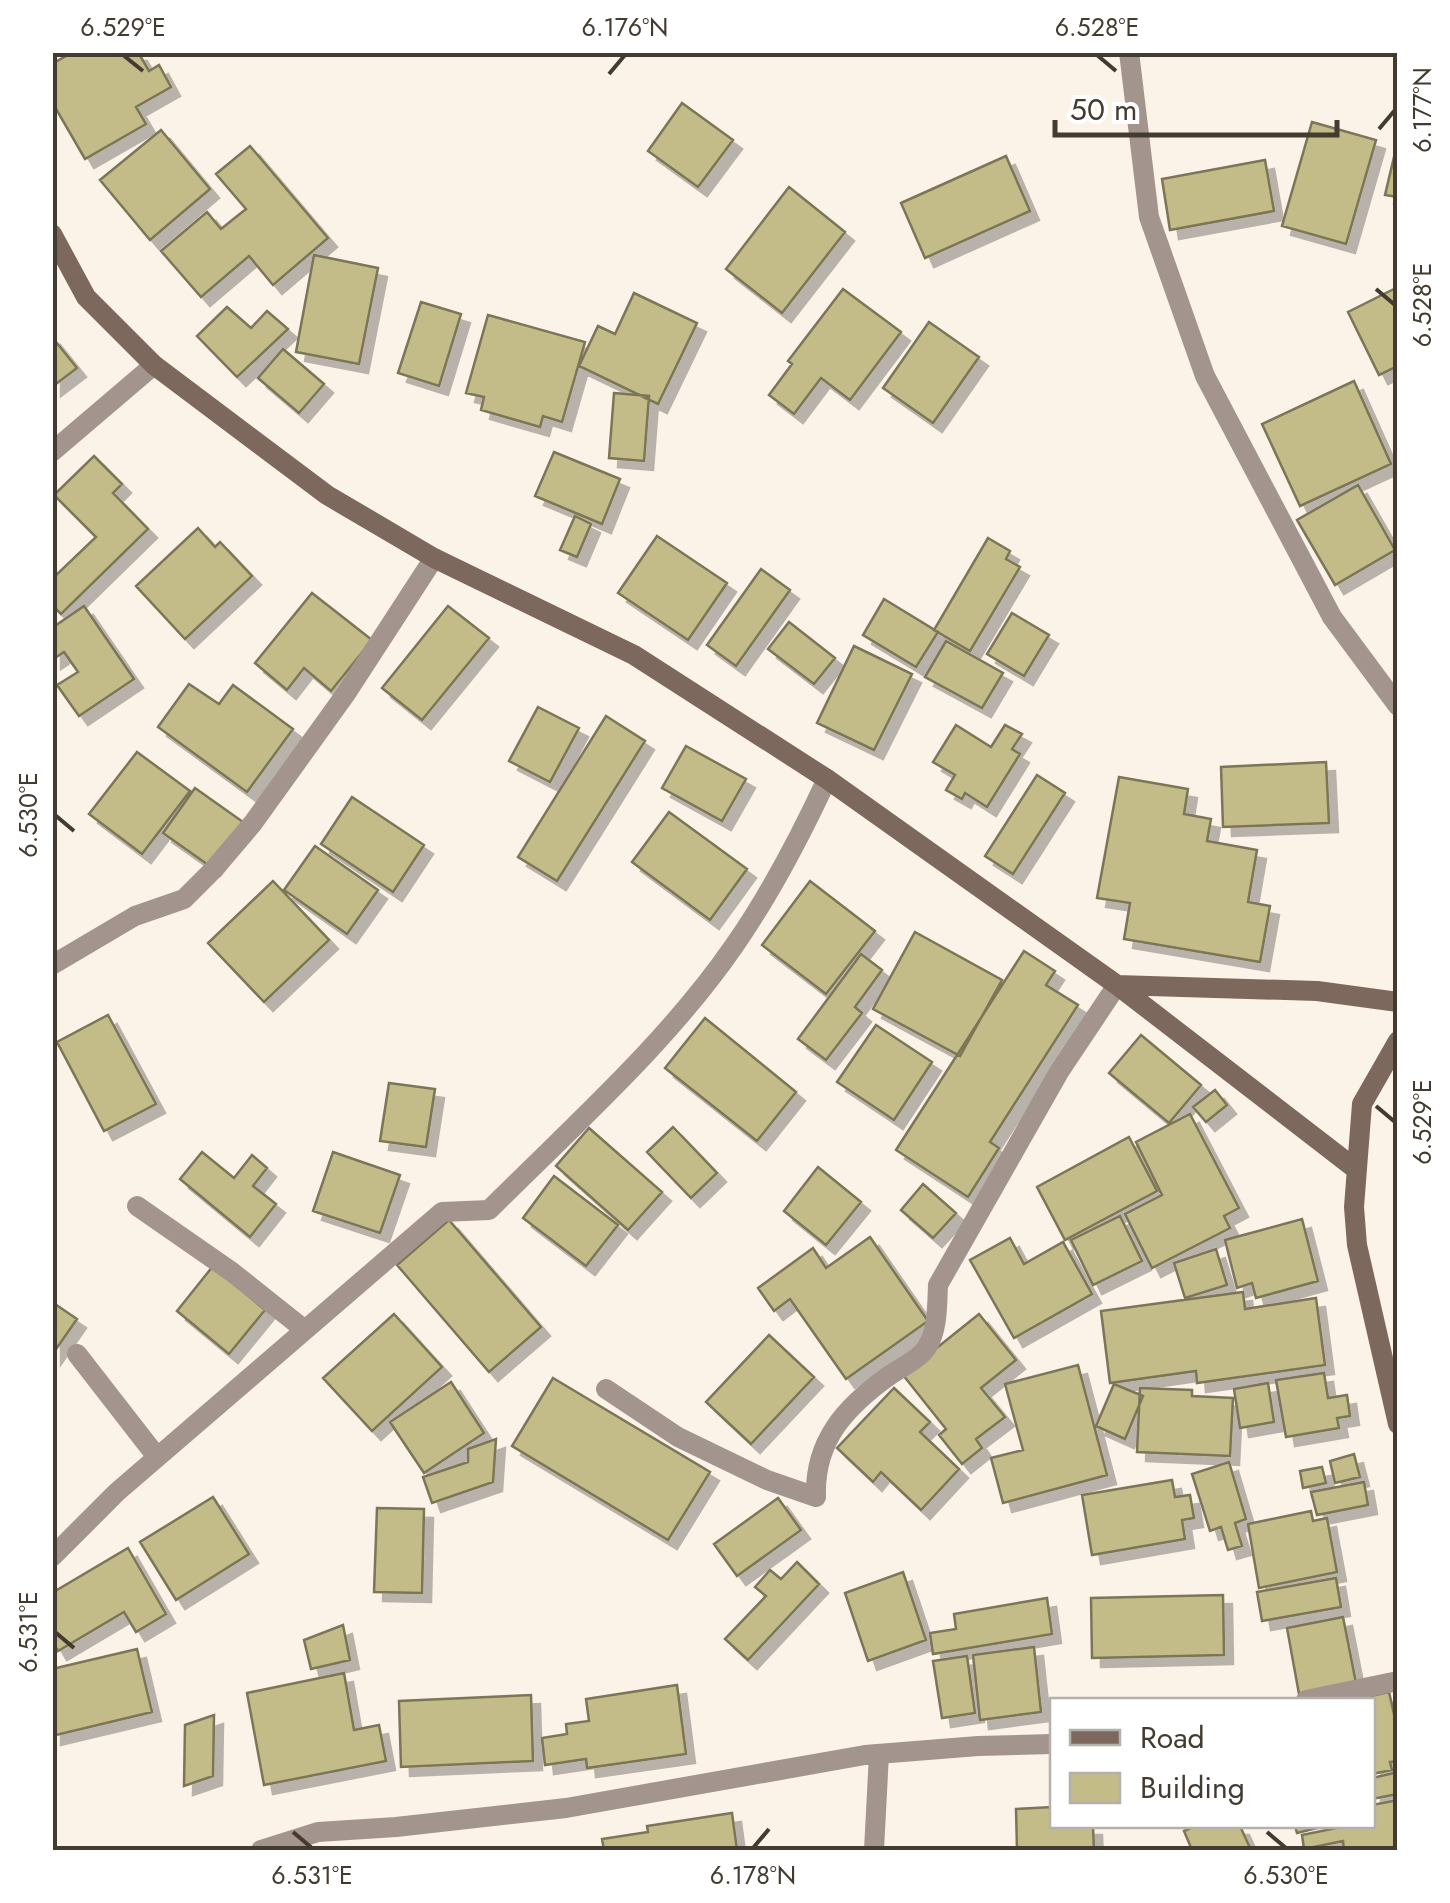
<svg xmlns="http://www.w3.org/2000/svg" width="1450" height="1903" viewBox="0 0 1450 1903" font-family="Jost,sans-serif">
	<style>
		.building { fill: #c3bb88; stroke: #7b7657; stroke-width: 2.5; filter: url(#shadow) }
		.lines { fill: none; stroke-linecap: round; stroke-linejoin: round }
		.street { stroke: #a3958d; stroke-width: 20 }
		.secondary { stroke: #7c685d; stroke-width: 20 }
		.ticks { fill: none; stroke: #443b30; stroke-width: 4 }
		.neatline { fill: none; stroke: #443b30; stroke-width: 4 }
		.ticks-label { font-size: 25px; text-anchor: middle; fill: #443b30 }
	</style>
	<defs>
		<filter id="shadow"><feDropShadow dx="9" dy="9" stdDeviation="0" flood-color="#0004"/></filter>
	</defs>
	<rect width="100%" height="100%" fill="#fcf3e8"/>
	<path class="building" d="M73 52H138L149 71 159 65 171 87 136 107 146 124 85 159 52 102V64Z
		M682 103 733 140 698 187 648 151Z
		M1312 122 1376 140 1346 244 1282 226Z
		M161 130 210 189 150 240 100 180Z
		M1398 140V197L1385 195Z
		M250 146 328 238 273 285 249 256 201 297 161 251 207 212 221 229 246 209 216 174Z
		M1006 156 1030 211 925 258 901 203Z
		M1265 160 1274 211 1170 230 1162 179Z
		M789 187 845 232 782 313 726 269Z
		M314 255 378 268 359 364 296 352Z
		M1398 287V366L1379 375 1348 312Z
		M843 289 901 332 850 400 821 378 794 414 769 395 792 364 788 361Z
		M634 293 697 323 658 404 579 366 598 326 615 334Z
		M421 302 461 314 439 386 398 373Z
		M227 307 251 328 267 311 288 329 237 377 197 336Z
		M488 315 585 342 562 422 543 416 540 427 481 410 484 397 466 393Z
		M929 322 979 357 933 423 883 388Z
		M52 337 77 368 52 387Z
		M283 349 324 384 299 413 258 378Z
		M1354 381 1391 464 1300 506 1262 424Z
		M614 393 649 396 644 461 609 458Z
		M554 452 620 479 602 524 535 496Z
		M94 456 122 484 113 493 148 529 61 614 52 605V579L96 537 54 495Z
		M1358 485 1395 550 1335 585 1297 520Z
		M575 516 591 524 577 557 560 550Z
		M198 528 215 547 220 542 252 576 185 639 136 586Z
		M657 536 727 583 688 640 618 593Z
		M988 538 1010 551 1006 559 1020 567 970 651 934 630Z
		M761 569 790 590 736 666 707 645Z
		M312 593 372 640 331 691 304 668 287 690 255 663Z
		M884 599 938 632 916 667 863 635Z
		M84 606 134 679 79 716 57 685 78 672 64 652 52 660V628Z
		M448 606 489 638 422 720 382 688Z
		M1012 613 1049 635 1024 676 987 654Z
		M789 622 835 658 814 684 768 649Z
		M946 641 1003 673 982 708 925 677Z
		M854 646 912 674 874 750 817 723Z
		M189 684 219 704 233 685 293 729 247 792 158 727Z
		M538 707 579 728 550 782 509 761Z
		M606 716 645 741 557 881 518 857Z
		M956 725 991 747 1005 725 1022 734 1012 749 1020 754 987 807 965 793 962 799 946 790 955 775 933 762Z
		M686 746 746 779 722 821 662 788Z
		M137 752 190 791 142 854 89 814Z
		M1326 762 1329 823 1223 827 1221 767Z
		M1037 775 1065 793 1013 874 985 856Z
		M1119 777 1188 789 1184 814 1211 819 1207 841 1257 850 1248 902 1270 906 1260 962 1124 939 1130 903 1097 898Z
		M195 788 243 822 211 867 163 833Z
		M352 797 424 845 393 892 321 844Z
		M669 812 747 869 710 920 632 862Z
		M315 846 378 890 347 934 284 890Z
		M273 881 329 940 264 1002 208 943Z
		M810 881 875 931 826 994 762 945Z
		M915 932 1002 980 960 1056 873 1009Z
		M1024 951 1055 971 1046 985 1078 1005 990 1142 999 1148 968 1197 896 1150Z
		M861 954 882 970 855 1007 862 1013 826 1060 798 1039Z
		M108 1015 156 1104 104 1131 57 1042Z
		M705 1018 796 1092 757 1141 665 1068Z
		M876 1025 932 1062 894 1120 837 1082Z
		M1141 1035 1201 1085 1169 1123 1109 1073Z
		M389 1083 435 1089 426 1147 380 1141Z
		M1215 1090 1227 1105 1206 1122 1193 1107Z
		M1190 1114 1239 1208 1224 1216 1230 1228 1152 1268 1125 1214 1162 1195 1136 1142Z
		M673 1127 717 1173 691 1198 647 1152Z
		M589 1128 662 1192 628 1230 556 1166Z
		M1129 1137 1157 1191 1065 1240 1037 1187Z
		M202 1152 234 1178 252 1155 267 1168 253 1186 276 1204 250 1237 180 1179Z
		M333 1152 400 1175 380 1233 313 1211Z
		M818 1167 861 1202 826 1245 784 1211Z
		M554 1176 618 1225 586 1266 523 1218Z
		M923 1184 956 1213 933 1238 901 1210Z
		M1120 1216 1142 1261 1093 1285 1071 1240Z
		M1302 1219 1318 1281 1256 1298 1252 1283 1237 1288 1225 1240Z
		M449 1220 541 1327 489 1372 397 1265Z
		M870 1237 928 1321 846 1379 790 1299 774 1311 758 1288 813 1248 826 1268Z
		M1010 1238 1024 1264 1063 1242 1092 1294 1014 1338 970 1260Z
		M1216 1249 1227 1285 1185 1298 1174 1263Z
		M213 1266 265 1310 229 1354 177 1311Z
		M1243 1292 1245 1309 1316 1298 1325 1365 1197 1383 1196 1371 1110 1383 1101 1311Z
		M52 1302 77 1319 52 1355Z
		M394 1314 442 1367 372 1431 323 1378Z
		M979 1314 1016 1360 981 1388 1005 1417 976 1439 982 1448 962 1464 939 1435 946 1429 903 1375Z
		M769 1335 814 1377 751 1444 706 1402Z
		M1078 1365 1107 1475 1003 1503 991 1458 1023 1450 1005 1384Z
		M1324 1373 1328 1398 1347 1395 1350 1416 1337 1418 1339 1428 1286 1437 1276 1380Z
		M553 1378 710 1472 668 1540 512 1446Z
		M451 1382 484 1433 424 1473 390 1422Z
		M1268 1383 1274 1422 1240 1428 1234 1389Z
		M1114 1384 1143 1396 1125 1439 1096 1426Z
		M894 1388 930 1422 920 1432 959 1469 921 1510 881 1472 873 1482 837 1448Z
		M1140 1388 1192 1390V1396L1233 1398 1230 1456 1137 1452Z
		M496 1439 493 1482 432 1503 423 1477 468 1462V1449Z
		M1354 1454 1360 1477 1335 1483 1330 1461Z
		M1229 1462 1246 1519 1235 1523 1242 1546 1228 1550 1221 1527 1210 1531 1192 1474Z
		M1322 1467 1326 1483 1303 1488 1300 1471Z
		M1172 1480 1175 1497 1190 1495 1194 1518 1182 1520 1185 1539 1092 1555 1082 1495Z
		M1364 1482 1368 1505 1317 1515 1311 1492Z
		M213 1497 249 1554 176 1600 140 1542Z
		M778 1498 801 1530 737 1576 714 1544Z
		M377 1508 424 1509 422 1593 374 1592Z
		M1311 1511 1313 1521 1327 1518 1337 1572 1259 1588 1248 1524Z
		M128 1548 166 1614 136 1632 124 1612 58 1651 52 1641V1593Z
		M797 1562 819 1584 748 1660 725 1639 766 1596 755 1587 770 1570 781 1579Z
		M903 1572 926 1640 868 1661 845 1593Z
		M1336 1578 1341 1607 1262 1621 1257 1592Z
		M1223 1595 1224 1655 1092 1658 1091 1598Z
		M1047 1598 1052 1634 933 1654 930 1633 956 1629 954 1614Z
		M1343 1617 1356 1683 1299 1694 1287 1628Z
		M343 1625 350 1660 311 1669 304 1640Z
		M1034 1647 1041 1712 980 1720 973 1655Z
		M137 1649 152 1712 52 1736V1669Z
		M967 1656 975 1713 942 1718 933 1661Z
		M344 1673 354 1730 379 1725 386 1761 264 1785 247 1693Z
		M677 1685 686 1754 587 1768 586 1759 545 1765 542 1738 567 1734 566 1724 589 1721 586 1699Z
		M1389 1692 1398 1732V1761L1390 1762 1392 1770 1372 1774V1700H1352Z
		M531 1695 533 1761 401 1767 399 1701Z
		M214 1715 213 1776 184 1786 185 1725Z
		M1398 1772V1794L1372 1799V1778Z
		M1398 1800V1850H1344L1343 1841 1304 1849 1302 1835 1346 1826H1372V1805Z
		M1052 1807V1826H1093L1094 1850H1017L1016 1809Z
		M732 1813 737 1850H604L602 1839 648 1832 647 1826Z
		M1195 1826H1240L1251 1850H1192L1184 1831Z
		M1295 1826H1325L1297 1833Z"/>
	<g class="lines">
		<path class="street" d="M1129 52 1149 217 1205 376 1332 617 1398 706
			M52 452 154 365
			M52 965 135 916 184 899 214 869 253 823 345 695 434 558
			M137 1206 232 1272 305 1330
			M77 1354 157 1457
			M606 1389 678 1437 767 1480 816 1497C814 1441 845 1407 890 1375 900 1368 921 1358 927 1347 938 1330 937 1305 938 1285L1059 1072 1117 985
			M52 1557 117 1492 442 1212 489 1210C572 1127 667 1043 734 946 771 893 800 837 827 779
			M1306 1700 1398 1681
			M261 1850 318 1832 396 1827 566 1808 865 1755 978 1746 1052 1744
			M874 1850 879 1754"/>
		<path class="secondary" d="M52 234 86 297 154 365 327 495 434 558 634 655 827 779 1117 985 1357 1170
			M1117 985 1317 991 1398 1002
			M1398 1041 1362 1104 1354 1207 1357 1245 1398 1424"/>
	</g>
	<path class="ticks" d="M123 55 143 71M1097 55 1116 71M609 74 625 55M1379 129 1395 110M1376 289 1395 305M55 815 74 831M1376 1106 1395 1122M55 1632 74 1648M293 1832 312 1848M1267 1832 1286 1848M753 1848 769 1829"/>
	<rect width="1450" height="1903" fill="none" stroke="#ffffff" stroke-width="110"/>
	<rect x="1050" y="1698" width="325" height="130" fill="#ffffff" stroke="#b4b1ac" stroke-width="2.5"/>
	<rect x="1070" y="1730" width="50" height="15" fill="#7c685d" stroke="#b4b1ac" stroke-width="2.5"/>
	<text x="1140" y="1748" font-size="30" fill="#443b30">Road</text>
	<rect x="1070" y="1773" width="50" height="30" fill="#c3bb88" stroke="#b4b1ac" stroke-width="2.5"/>
	<text x="1140" y="1798" font-size="30" fill="#443b30">Building</text>
	<path d="M1055 120v15h282v-15" fill="none" stroke="#443b30" stroke-width="5"/>
	<text x="1070" y="120" font-size="30" fill="#443b30" stroke="#ffffff" stroke-width="8" paint-order="stroke">50 m</text>
	<rect x="55" y="55" width="1340" height="1793" class="neatline"/>
	<g class="ticks-label">
		<text x="123" y="36">6.529°E</text>
		<text x="625" y="36">6.176°N</text>
		<text x="1097" y="36">6.528°E</text>
		<text transform="translate(1422 110) rotate(-90)" y="9">6.177°N</text>
		<text transform="translate(1422 305) rotate(-90)" y="9">6.528°E</text>
		<text transform="translate(28 815) rotate(-90)" y="9">6.530°E</text>
		<text transform="translate(1422 1122) rotate(-90)" y="9">6.529°E</text>
		<text transform="translate(28 1632) rotate(-90)" y="9">6.531°E</text>
		<text x="312" y="1884">6.531°E</text>
		<text x="753" y="1884">6.178°N</text>
		<text x="1286" y="1884">6.530°E</text>
	</g>
</svg>
